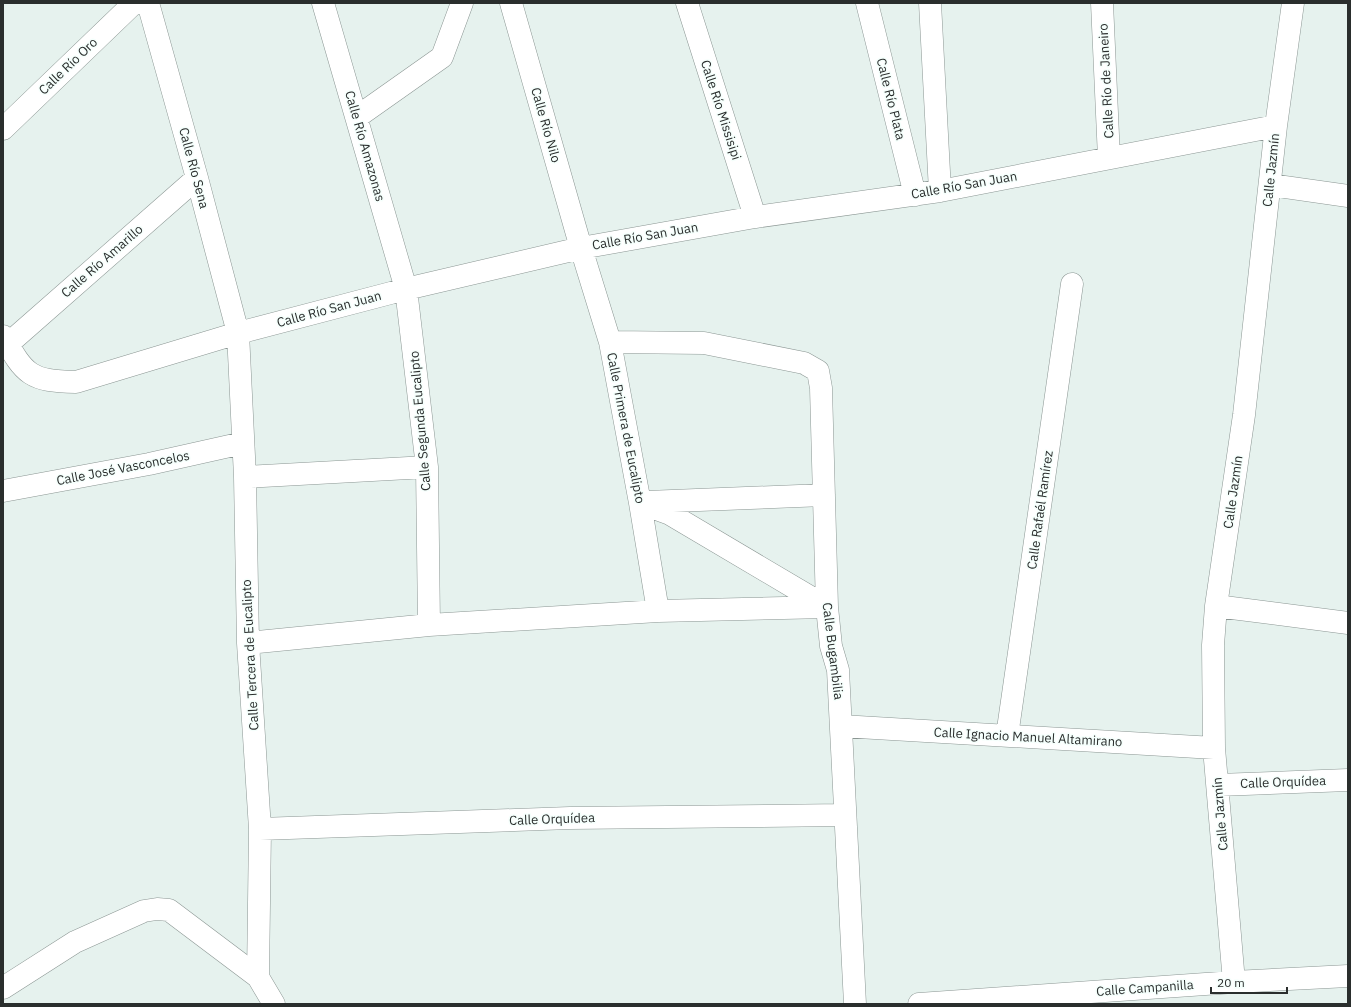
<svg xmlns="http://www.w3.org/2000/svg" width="1351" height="1007" viewBox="0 0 1351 1007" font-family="'IBM Plex Sans',sans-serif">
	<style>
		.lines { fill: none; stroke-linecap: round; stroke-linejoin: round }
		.street-casing { stroke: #8b9693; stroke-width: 23 }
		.street { stroke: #fff; stroke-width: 22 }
		.labels { text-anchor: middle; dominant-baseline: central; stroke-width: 3; stroke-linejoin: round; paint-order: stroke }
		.street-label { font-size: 13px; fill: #2a2e2d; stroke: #f5fffc }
	</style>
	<rect width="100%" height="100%" fill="#e6f2ee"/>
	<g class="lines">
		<g class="street-casing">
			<path id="street" d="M148 3 197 178 238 333 245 477 248 643 260 829 258 977
				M323 3 406 289 427 467 429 625
				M511 3 581 248 610 342 640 503 658 611
				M687 3 755 217
				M867 3 915 195
				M930 3 940 191
				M1102 3 1109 158
				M357 117 442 57 462 3
				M3 129 134 3
				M1270 185 1348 196
				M3 336C25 375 30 381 76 382L238 333 406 289 581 248 755 217 940 191 1276 126
				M610 342 704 343 804 363 818 371 821 388 827 607 831 646 838 670 855 1004
				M8 344 197 178
				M245 477 427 467
				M3 491 149 464 243 443
				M647 502 824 495
				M640 503 670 514 827 607
				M1216 606 1348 623
				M248 643 429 625 658 611 827 607
				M841 726 1214 748
				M1007 736 1072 284
				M1218 785 1348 780
				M260 829 570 818 845 815
				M1234 982 1214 748 1213 645 1216 606 1244 415 1276 126 1293 3
				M3 988 75 942 144 911 157 909 169 910 258 977 274 1004
				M919 1004 1234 982 1348 976"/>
		</g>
		<use href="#street" class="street"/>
	</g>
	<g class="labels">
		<g class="street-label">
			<text transform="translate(68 66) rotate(-44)">Calle Río Oro</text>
			<text transform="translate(1106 81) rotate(-93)">Calle Río de Janeiro</text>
			<text transform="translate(891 99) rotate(76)">Calle Río Plata</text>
			<text transform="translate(721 110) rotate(72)">Calle Río Missisipi</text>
			<text transform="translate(546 125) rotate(74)">Calle Río Nilo</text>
			<text transform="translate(365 146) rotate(74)">Calle Río Amazonas</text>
			<text transform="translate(194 168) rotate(75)">Calle Río Sena</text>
			<text transform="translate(1271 170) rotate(-84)">Calle Jazmín</text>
			<text transform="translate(964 185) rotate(-10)">Calle Río San Juan</text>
			<text transform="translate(645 236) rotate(-10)">Calle Río San Juan</text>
			<text transform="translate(102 261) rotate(-41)">Calle Río Amarillo</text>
			<text transform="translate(329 309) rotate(-15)">Calle Río San Juan</text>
			<text transform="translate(420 421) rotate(-95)">Calle Segunda Eucalipto</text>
			<text transform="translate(626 428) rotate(79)">Calle Primera de Eucalipto</text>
			<text transform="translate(123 468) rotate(-11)">Calle José Vasconcelos</text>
			<text transform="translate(1233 492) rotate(-82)">Calle Jazmín</text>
			<text transform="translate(1040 510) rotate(-82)">Calle Rafaél Ramírez</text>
			<text transform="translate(833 651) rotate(83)">Calle Bugambilia</text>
			<text transform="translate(250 655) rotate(-93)">Calle Tercera de Eucalipto</text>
			<text transform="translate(1028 737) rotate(3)">Calle Ignacio Manuel Altamirano</text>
			<text transform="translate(1283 782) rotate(-2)">Calle Orquídea</text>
			<text transform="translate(1220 814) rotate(-95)">Calle Jazmín</text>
			<text transform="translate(552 819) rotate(-2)">Calle Orquídea</text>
			<text transform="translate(1145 988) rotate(-4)">Calle Campanilla</text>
		</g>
	</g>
	<rect width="1351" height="1007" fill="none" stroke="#2a2e2d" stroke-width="8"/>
	<path d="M1211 987v6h76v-6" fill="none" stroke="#2a2e2d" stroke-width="2"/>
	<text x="1217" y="987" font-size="12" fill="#2a2e2d" stroke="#f5fffc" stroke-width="3" paint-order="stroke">20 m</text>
</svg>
